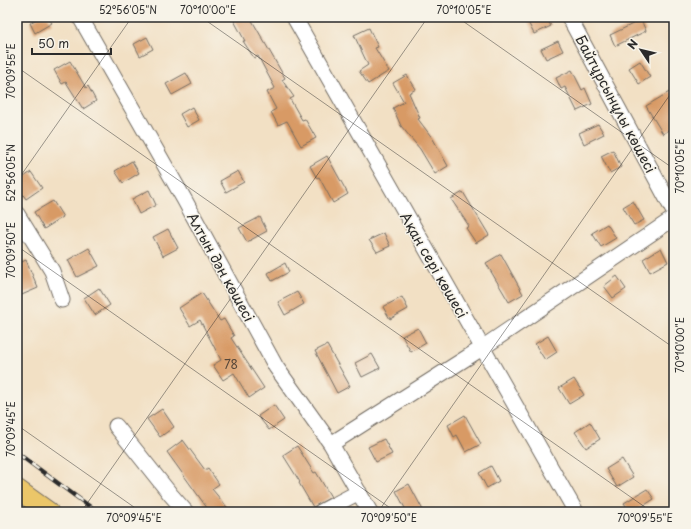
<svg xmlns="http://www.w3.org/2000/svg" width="691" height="529" viewBox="0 0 691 529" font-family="'Playpen Sans',sans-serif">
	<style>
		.building { fill: #d89a65 }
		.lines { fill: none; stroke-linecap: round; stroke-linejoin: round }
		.minor-casing { stroke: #716a61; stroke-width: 17 }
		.major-casing { stroke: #716a61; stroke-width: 21 }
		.minor { stroke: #fff; stroke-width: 15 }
		.major { stroke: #ebc669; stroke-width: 19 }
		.rail-casing { stroke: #2b2b2b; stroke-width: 4.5 }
		.rail { stroke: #f7f3e8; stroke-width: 3; stroke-dasharray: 9; stroke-linecap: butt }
		.ticks { fill: none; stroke: #2b2b2b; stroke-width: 1; stroke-opacity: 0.45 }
		.labels { text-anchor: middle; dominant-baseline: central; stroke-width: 3; stroke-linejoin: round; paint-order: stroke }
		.number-label { font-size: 12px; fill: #56473a }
		.street-label { font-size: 14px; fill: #2b2b2b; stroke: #f7f3e8 }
		.neatline { fill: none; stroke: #2b2b2b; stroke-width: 1.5 }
		.ticks-label { font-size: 10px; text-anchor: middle; fill: #2b2b2b }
	</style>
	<rect width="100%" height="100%" fill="#f7f3e8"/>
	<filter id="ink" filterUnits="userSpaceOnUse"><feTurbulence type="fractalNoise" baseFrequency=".025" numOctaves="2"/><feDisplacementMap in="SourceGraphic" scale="8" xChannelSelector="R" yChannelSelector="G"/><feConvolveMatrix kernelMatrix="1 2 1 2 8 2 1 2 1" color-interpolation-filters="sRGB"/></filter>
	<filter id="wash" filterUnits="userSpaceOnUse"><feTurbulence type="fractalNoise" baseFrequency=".012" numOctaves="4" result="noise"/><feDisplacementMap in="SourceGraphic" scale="16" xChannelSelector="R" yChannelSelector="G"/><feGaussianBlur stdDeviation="0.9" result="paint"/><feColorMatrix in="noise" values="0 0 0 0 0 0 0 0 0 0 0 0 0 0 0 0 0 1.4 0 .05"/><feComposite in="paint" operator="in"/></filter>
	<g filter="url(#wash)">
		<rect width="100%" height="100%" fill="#f2e0c4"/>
		<g id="blocks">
			<path class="building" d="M40 17H48L52 23 35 33 30 23Z
				M232 17H250L285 78 282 80 294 97 290 99 302 120 305 119 316 138 301 146 287 121 278 125 271 112 276 109 267 92 275 88 258 56 254 58 243 41H245Z
				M537 17H546L551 26 534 34 528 22Z
				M641 20 646 31 615 46 610 35Z
				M369 28 378 47 375 48 389 71 368 84 359 71 368 65 354 35Z
				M147 37 153 49 140 56 134 44Z
				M558 41 563 51 546 59 541 49Z
				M70 61 86 88 88 86 96 101 83 109 66 82 62 84 54 70Z
				M640 61 650 77 639 84 629 68Z
				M572 70 582 90 585 88 592 104 577 111 565 87 561 89 556 78Z
				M186 73 192 84 172 95 166 84Z
				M407 75 416 89 409 93 420 118 418 119 433 139 448 166 435 174 420 149 401 126 393 108 404 102 393 83Z
				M671 91 674 96V127L663 134 646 106Z
				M192 107 199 120 187 127 180 114Z
				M598 124 604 134 584 144 579 133Z
				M613 150 621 167 610 173 601 156Z
				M327 156 348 194 333 203 319 177 317 178 310 166Z
				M132 161 139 173 123 183 115 171Z
				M238 171 244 182 226 192 220 181Z
				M31 172 42 188 26 199 17 186V182Z
				M149 190 156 205 139 214 132 199Z
				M463 192 489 235 476 243 466 228 469 226 451 199Z
				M53 201 63 217 44 229 34 212Z
				M633 201 644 220 634 225 623 207Z
				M260 217 267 231 247 242 239 228Z
				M607 224 616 238 601 247 592 233Z
				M168 229 178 248 163 256 153 237Z
				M384 233 390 246 377 252 369 240Z
				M89 248 99 266 77 277 68 260Z
				M661 248 668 262 650 272 643 259Z
				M501 254 523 294 509 302 486 263Z
				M26 260 38 288 17 297V264Z
				M285 263 289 272 272 281 268 273Z
				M617 276 626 289 613 298 604 286Z
				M99 288 110 305 95 315 84 298Z
				M297 292 304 304 285 315 278 302Z
				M202 293 220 321 224 319 234 336 231 338 264 388 249 398 234 373 223 380 213 365 221 360 200 320 190 326 179 308Z
				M402 297 408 309 390 319 383 307Z
				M418 328 426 343 411 352 402 336Z
				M548 336 557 352 545 360 535 344Z
				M327 345 350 386 337 393 315 351Z
				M372 354 380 368 362 377 355 363Z
				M574 379 584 395 569 404 559 388Z
				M274 405 284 420 269 430 258 416Z
				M162 409 174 427 160 437 147 419Z
				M465 415 481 444 466 452 457 435 454 437 448 425Z
				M590 422 600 439 586 448 575 432Z
				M384 439 392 454 376 462 368 447Z
				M183 440 205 470 208 468 219 484 212 489 231 512H210L167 452Z
				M297 446 314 473 316 472 331 497 313 507 299 483 300 482 283 455Z
				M622 459 633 477 617 487 606 469Z
				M491 466 499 481 487 488 479 473Z
				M409 484 424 512H407L396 491Z
				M647 489 654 499 634 512H630L624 503Z"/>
		</g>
	</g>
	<g filter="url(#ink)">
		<use href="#blocks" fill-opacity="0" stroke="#716a61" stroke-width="1"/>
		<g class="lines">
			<g class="minor-casing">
				<path id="minor" d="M80 17 184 199 276 367 331 444 370 512
					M294 17 576 512
					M569 17 674 212
					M17 214 52 271 62 300
					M116 426 171 495 186 512
					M331 444 482 348 674 218
					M321 512 359 492"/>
			</g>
			<g class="major-casing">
				<path id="major" d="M17 489 49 512"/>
			</g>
			<use href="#minor" class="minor"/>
			<use href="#major" class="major"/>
			<g class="rail-casing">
				<path id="rail" d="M17 453 97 512"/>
			</g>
			<use href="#rail" class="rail"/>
		</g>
	</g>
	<path class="ticks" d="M201 17 674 348M457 17 674 169M17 67 652 512M17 181 132 17M17 246 396 512M17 425 141 512M81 512 428 17M378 512 674 89"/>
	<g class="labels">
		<g class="number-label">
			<text x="231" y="364">78</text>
		</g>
		<g class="street-label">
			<text transform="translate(616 104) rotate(62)">Байтұрсынұлы көшесі</text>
			<text transform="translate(434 265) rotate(60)">Ақан сері көшесі</text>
			<text transform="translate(221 267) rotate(61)">Алтын дән көшесі</text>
		</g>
	</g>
	<rect width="691" height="529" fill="none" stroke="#f7f3e8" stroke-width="44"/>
	<g transform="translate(641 50) rotate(305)" stroke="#f7f3e8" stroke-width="3" paint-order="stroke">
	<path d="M0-3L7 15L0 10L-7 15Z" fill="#2b2b2b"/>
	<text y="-6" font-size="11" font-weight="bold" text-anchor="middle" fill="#2b2b2b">N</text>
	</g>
	<path d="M32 48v6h79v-6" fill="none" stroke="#2b2b2b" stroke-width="2"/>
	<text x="38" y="48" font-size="12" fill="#2b2b2b" stroke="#f7f3e8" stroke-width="3" paint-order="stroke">50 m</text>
	<rect x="22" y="22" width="647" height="485" class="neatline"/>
	<g class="ticks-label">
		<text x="128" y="14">52°56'05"N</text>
		<text x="208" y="14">70°10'00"E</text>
		<text x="464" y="14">70°10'05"E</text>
		<text transform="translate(11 71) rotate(-90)" y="4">70°09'55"E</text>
		<text transform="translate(680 166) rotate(-90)" y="4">70°10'05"E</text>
		<text transform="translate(11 173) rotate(-90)" y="4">52°56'05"N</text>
		<text transform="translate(11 250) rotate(-90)" y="4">70°09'50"E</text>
		<text transform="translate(680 345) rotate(-90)" y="4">70°10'00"E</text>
		<text transform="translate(11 429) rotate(-90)" y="4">70°09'45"E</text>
		<text x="134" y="522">70°09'45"E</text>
		<text x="389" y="522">70°09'50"E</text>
		<text x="645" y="522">70°09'55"E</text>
	</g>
</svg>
